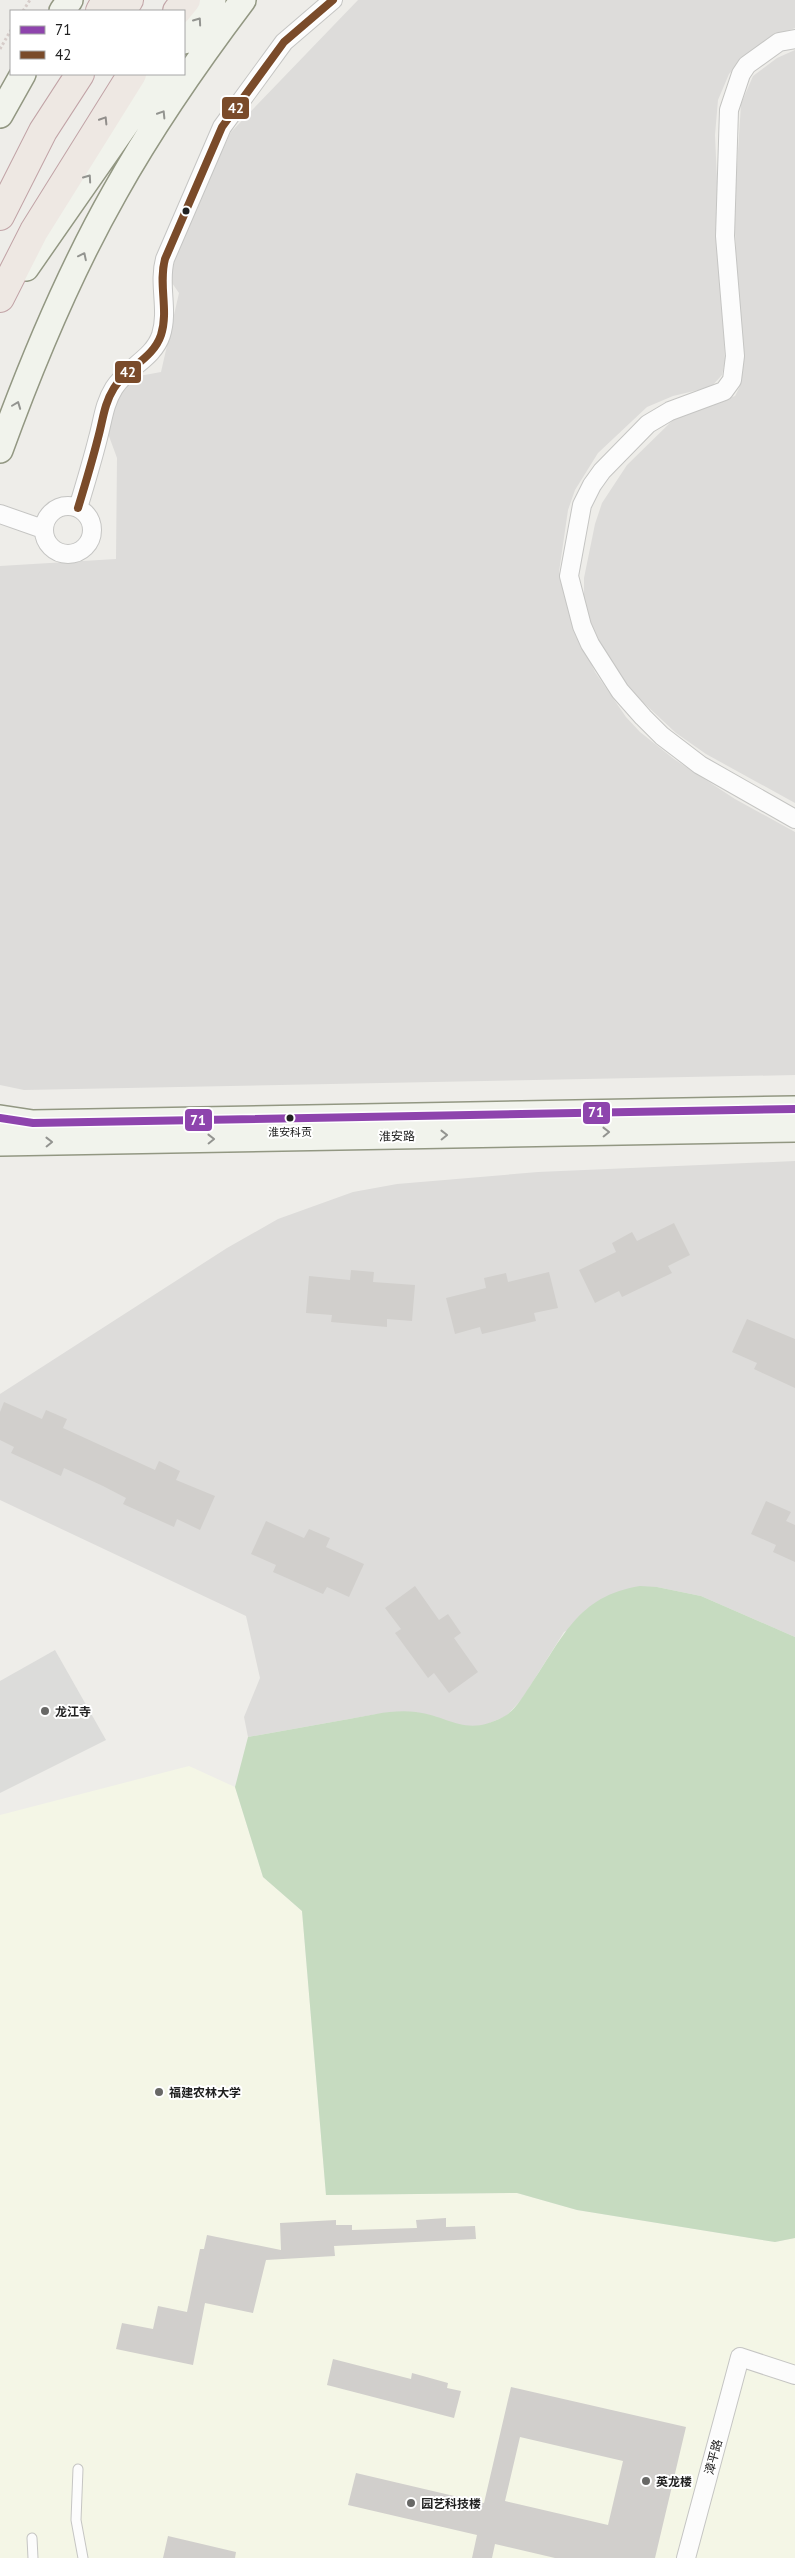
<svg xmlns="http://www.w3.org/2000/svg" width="795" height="2558" viewBox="0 0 795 2558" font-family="'PT Sans','Noto Sans SC',sans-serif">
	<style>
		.residential { fill: #dddcda }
		.education { fill: #f4f6e6 }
		.religious { fill: #dcdcda }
		.forest { fill: #c6dbc0 }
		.building { fill: #d1cfcc; fill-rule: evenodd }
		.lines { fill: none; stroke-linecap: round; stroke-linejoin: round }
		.service-casing { stroke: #c5c5c3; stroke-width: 11 }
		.minor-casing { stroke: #c5c5c3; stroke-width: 20 }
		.secondary-casing { stroke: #929782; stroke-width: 28 }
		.trunk-casing { stroke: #c1a3a6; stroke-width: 30 }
		.path { stroke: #d6ccc9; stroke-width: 3; stroke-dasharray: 2.5 2.5; stroke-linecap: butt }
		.service { stroke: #fcfcfc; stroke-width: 9 }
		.minor { stroke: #fcfcfc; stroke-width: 18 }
		.secondary { stroke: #f1f3ec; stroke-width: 25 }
		.trunk { stroke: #eee8e3; stroke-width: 28 }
		.bus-1-casing { stroke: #fff; stroke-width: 11 }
		.bus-2-casing { stroke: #fff; stroke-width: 11 }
		.bus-1 { stroke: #8e44ad; stroke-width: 8 }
		.bus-2 { stroke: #7a4b2a; stroke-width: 8 }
		.oneway { stroke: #939490 }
		.oneway2 { stroke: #918e8b }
		.bus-dot { fill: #202020; stroke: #fff; stroke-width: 2 }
		.poi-dot { fill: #686866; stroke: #fff; stroke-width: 2 }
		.labels { text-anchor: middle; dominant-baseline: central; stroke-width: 4; stroke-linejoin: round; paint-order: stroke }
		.bus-label { font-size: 11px; fill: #202020; stroke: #fff }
		.street-label { font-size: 12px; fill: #202020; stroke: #fff }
		.poi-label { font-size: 12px; font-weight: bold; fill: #202020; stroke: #fff; text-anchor: start }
		.line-badge { stroke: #fff; stroke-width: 2 }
		.badge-label { font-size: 14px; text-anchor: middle; font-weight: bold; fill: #fff }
	</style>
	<rect width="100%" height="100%" fill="#eeede9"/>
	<path class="residential" d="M358 0H795V28L773 36 746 55 729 74 718 100 715 135 725 361 722 375 711 387 673 396 647 407 598 453 575 490 568 510 559 572 574 626 595 672 626 717 640 732 674 759 735 799 795 832V1075L24 1090 0 1085V566L116 559 117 458 106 428 110 407 128 378 161 372 179 293 165 273 231 132Z
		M795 50V803L706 754 676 733 631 691 595 639 584 598V578L595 524 602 503 627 465 675 418 735 396 740 386 742 364 734 214 741 104 753 76 777 58Z
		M795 1161V1637L701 1596 657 1587 564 1632 522 1699 506 1716 485 1725 466 1727 415 1712 377 1714 248 1737 244 1717 260 1678 246 1616 0 1500V1394L227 1248 278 1219 353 1192 397 1184 538 1172Z"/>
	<path class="education" d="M189 1766 235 1787 263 1877 302 1911 326 2195 517 2193 577 2210 775 2242 795 2238V2558H0V1815Z"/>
	<path class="religious" d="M55 1650 106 1740 0 1793V1681Z"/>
	<path class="forest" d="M640 1586 657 1587 701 1596 795 1637V2238L775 2242 577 2210 517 2193 326 2195 302 1911 263 1877 235 1787 248 1737C282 1731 315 1725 349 1719 371 1715 394 1709 416 1712 452 1717 465 1737 503 1717 515 1711 523 1696 530 1686 563 1638 577 1596 640 1586Z"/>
	<path class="building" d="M674 1223 690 1255 668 1266 672 1273 622 1297 619 1291 595 1303 579 1270 616 1252 612 1243 632 1232 637 1241Z
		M351 1270 374 1272 373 1282 415 1285 412 1321 387 1319V1327L331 1322 332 1315 306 1313 309 1276 350 1280Z
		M549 1272 558 1308 534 1313 536 1321 482 1334 480 1327 455 1334 446 1298 486 1288 484 1278 506 1273 508 1282Z
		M747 1319 795 1339V1388L754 1369 757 1363 732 1352Z
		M4 1402 42 1419 46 1410 67 1419 63 1428 155 1470 159 1461 180 1471 176 1480 215 1496 200 1530 177 1519 174 1527 123 1504 126 1498 103 1486 64 1468 61 1476 11 1453 14 1447 0 1440V1412Z
		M766 1501 791 1512 786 1521 795 1525V1562L773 1552 776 1545 751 1534Z
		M266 1521 304 1538 309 1529 330 1538 326 1547 364 1564 349 1597 327 1587 323 1594 273 1572 276 1565 251 1554Z
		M415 1586 439 1620 448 1614 461 1633 454 1638 478 1672 449 1693 434 1673 428 1678 395 1633 401 1629 385 1608Z
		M446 2218V2227L475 2226 476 2239 334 2246 335 2256 266 2260 253 2313 205 2303 193 2365 116 2349 122 2323 153 2329 158 2306 187 2312 200 2249H204L207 2235 281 2250 280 2223 336 2220V2225H352V2230L417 2228 416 2220Z
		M333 2359 411 2379 412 2373 448 2383 447 2388 461 2391 454 2418 327 2385Z
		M511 2387 686 2427 655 2558H555L495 2544 492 2558H472L477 2535 348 2505 356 2473 484 2503ZM520 2437 623 2461 608 2525 505 2501Z
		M168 2536 236 2552 235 2558H163Z"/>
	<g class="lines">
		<g class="service-casing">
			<path id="service" d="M78 2469 76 2520 83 2558
				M32 2538 33 2558"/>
		</g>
		<g class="minor-casing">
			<path id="minor" d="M795 39 779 42 747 65 741 74 729 110 725 236 735 356 732 380 724 391 670 411 648 424 602 471 592 485 582 505 569 576 582 626 590 644 620 691 643 717 662 736 700 765 795 819
				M44 530a24 24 0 1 1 48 0a24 24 0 1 1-48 0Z
				M78 508C85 485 92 462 98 438 103 420 104 404 114 388 127 367 153 359 161 335 169 310 158 284 165 259L222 127 284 42 333 0
				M0 514 43 529
				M686 2558 740 2357 795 2375"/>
		</g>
		<g class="secondary-casing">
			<path id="secondary" d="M62 11 70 0
				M184 41 213 0
				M0 115 23 74
				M26 268 161 74
				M0 450C32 362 69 273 115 192 153 124 197 61 243 0
				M0 1118 33 1123 795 1109
				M0 1143 795 1129"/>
		</g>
		<g class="trunk-casing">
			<path id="trunk" d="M100 11 106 0
				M121 11 129 0
				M177 11 186 0
				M0 216 43 131 80 74
				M0 298 34 231 132 74"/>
		</g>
		<path class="path" d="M23 11 30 0
			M0 49 11 30"/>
		<use href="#service" class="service"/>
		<use href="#minor" class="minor"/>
		<use href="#secondary" class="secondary"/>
		<use href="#trunk" class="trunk"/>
		<g class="bus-1-casing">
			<path id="bus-1" d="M0 1118 33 1123 795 1109"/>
		</g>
		<g class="bus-2-casing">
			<path id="bus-2" d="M78 508C85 485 92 462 98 438 103 420 104 404 114 388 127 367 153 359 161 335 169 310 158 284 165 259L222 127 284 42 333 0"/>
		</g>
		<use href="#bus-1" class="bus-1"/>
		<use href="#bus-2" class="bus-2"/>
	</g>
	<defs><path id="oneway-chevron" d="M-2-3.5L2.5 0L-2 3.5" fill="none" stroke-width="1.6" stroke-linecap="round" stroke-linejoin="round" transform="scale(1.25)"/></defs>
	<g class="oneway">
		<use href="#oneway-chevron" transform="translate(198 21) rotate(-55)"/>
		<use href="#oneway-chevron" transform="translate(162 114) rotate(-58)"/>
		<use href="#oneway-chevron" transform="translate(88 178) rotate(-55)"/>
		<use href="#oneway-chevron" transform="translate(83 256) rotate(-64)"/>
		<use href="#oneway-chevron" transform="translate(17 405) rotate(-69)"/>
		<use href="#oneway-chevron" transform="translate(606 1132) rotate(-1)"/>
		<use href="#oneway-chevron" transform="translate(444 1135) rotate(-1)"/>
		<use href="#oneway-chevron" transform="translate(211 1139) rotate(-1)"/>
		<use href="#oneway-chevron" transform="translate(49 1142) rotate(-1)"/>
	</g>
	<use class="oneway2" href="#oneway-chevron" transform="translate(104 120) rotate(-58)"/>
	<g class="bus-dot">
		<circle cx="186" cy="211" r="4.5"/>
		<circle cx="290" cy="1118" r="4.5"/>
	</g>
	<g class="poi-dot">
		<circle cx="45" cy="1711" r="5"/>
		<circle cx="159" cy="2092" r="5"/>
		<circle cx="646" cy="2481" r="5"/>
		<circle cx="411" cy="2503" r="5"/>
	</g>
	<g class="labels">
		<g class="bus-label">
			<text x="290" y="1132">淮安科贡</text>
		</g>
		<g class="street-label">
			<text transform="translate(397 1136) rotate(-1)">淮安路</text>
			<text transform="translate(713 2457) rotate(-75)">漳平路</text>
		</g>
		<g class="poi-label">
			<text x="55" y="1711">龙江寺</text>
			<text x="169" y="2092">福建农林大学</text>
			<text x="656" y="2481">英龙楼</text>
			<text x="421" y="2503">园艺科技楼</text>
		</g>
	</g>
	<g class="line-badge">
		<rect x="221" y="96" width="29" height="24" rx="5" fill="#7a4b2a"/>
		<rect x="114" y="360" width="28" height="24" rx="5" fill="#7a4b2a"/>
		<rect x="582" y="1101" width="29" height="24" rx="5" fill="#8e44ad"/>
		<rect x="184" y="1108" width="29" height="24" rx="5" fill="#8e44ad"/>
	</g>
	<g class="badge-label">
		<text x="236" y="113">42</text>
		<text x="128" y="377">42</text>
		<text x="596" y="1117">71</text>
		<text x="198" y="1125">71</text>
	</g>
	<rect x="10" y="10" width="175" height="65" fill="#ffffff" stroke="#a6a6a6"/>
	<rect x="20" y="26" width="25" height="8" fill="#8e44ad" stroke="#a6a6a6"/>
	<text x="55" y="35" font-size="15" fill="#202020">71</text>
	<rect x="20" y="51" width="25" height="8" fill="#7a4b2a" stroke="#a6a6a6"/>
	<text x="55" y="60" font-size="15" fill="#202020">42</text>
</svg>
